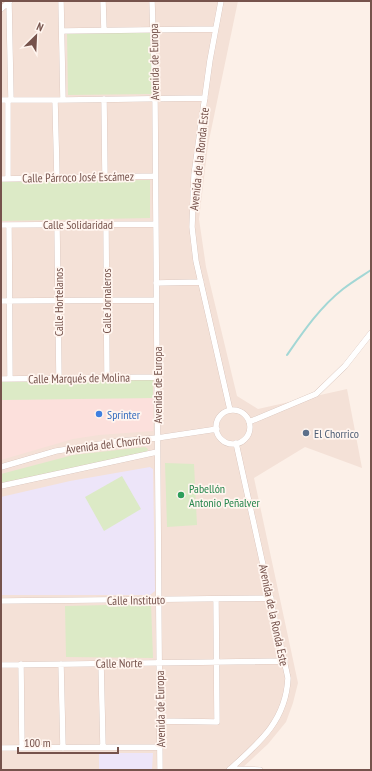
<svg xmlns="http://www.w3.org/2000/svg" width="372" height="771" viewBox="0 0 372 771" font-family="'PT Sans Narrow',sans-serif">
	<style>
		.residential { fill: #f4e1d7 }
		.commercial { fill: #fce0dc }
		.education { fill: #ede5f9 }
		.green { fill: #dceac6 }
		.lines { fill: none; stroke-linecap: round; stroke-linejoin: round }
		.stream { stroke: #a3d7d5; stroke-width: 2 }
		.street-casing { stroke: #d0b9b0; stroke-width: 6 }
		.street { stroke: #fff; stroke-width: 5.5 }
		.shop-dot { fill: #3f7fe0; stroke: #fff5ef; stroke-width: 1.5 }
		.service-dot { fill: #5c6f8a; stroke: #fff5ef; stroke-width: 1.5 }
		.leisure-dot { fill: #2e9e5b; stroke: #fff5ef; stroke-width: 1.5 }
		.labels { text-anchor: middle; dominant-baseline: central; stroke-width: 3.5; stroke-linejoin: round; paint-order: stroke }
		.street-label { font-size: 12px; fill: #76534c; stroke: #fff5ef }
		.shop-label { font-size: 12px; fill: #366cbe; stroke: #fff5ef; text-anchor: start }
		.service-label { font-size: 12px; fill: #4e5e75; stroke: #fff5ef; text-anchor: start }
		.leisure-label { font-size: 12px; fill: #27864d; stroke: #fff5ef; text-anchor: start }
	</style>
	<rect width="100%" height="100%" fill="#fcf0e8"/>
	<path class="residential" d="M1 1H238L208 145 199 219 206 267 237 396 258 409 347 389 362 468 305 447 254 478 298 683 293 703 286 722 268 744 240 770H1Z"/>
	<path class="commercial" d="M153 398V431L99 435 73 439 1 460V400Z"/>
	<path class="education" d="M150 467 153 469 155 591 150 595H1V497L70 481Z
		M99 753H153L152 770H99Z"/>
	<path class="green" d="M67 33H151L152 94 68 95Z
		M150 180V218L1 221V182Z
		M153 380V398L1 400V382Z
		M145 447 148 449 147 452 1 483V474L73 455Z
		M165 463 194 464 197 525 167 527Z
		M122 476 141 509 104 531 85 497Z
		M151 604 153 658 66 657 65 606Z"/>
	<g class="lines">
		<path class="stream" d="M287 355C303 332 320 307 343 289 352 282 362 276 371 270"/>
		<g class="street-casing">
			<path id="street" d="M61 1 63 100
				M103 1 104 30
				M152 1 155 98 160 770
				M221 1 210 60 194 175 192 227 196 261 230 410
				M9 2 11 100
				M1 9 10 1
				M62 31 215 29
				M104 99 105 177
				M1 100H63L205 98
				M8 100V179
				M55 100 57 178
				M1 179 155 176
				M106 224 107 378
				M1 225 156 224
				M9 225 10 379
				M57 225 59 379
				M156 283 201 282
				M1 301 156 300
				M1 379 157 377
				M216 427a17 17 0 1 1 34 0a17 17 0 1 1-34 0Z
				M249 422 316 394 345 366 371 333
				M1 467 56 451 120 441 157 438 217 429
				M1 486 157 452
				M1 601 271 598
				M101 663 103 747
				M21 664 22 748
				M61 664 63 748
				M1 665 285 661
				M160 721 217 722 216 599
				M1 748 160 747
				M230 769 260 770
				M229 770C259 743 286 721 288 678L236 443"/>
		</g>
		<use href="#street" class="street"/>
	</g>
	<circle class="shop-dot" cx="99" cy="414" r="4"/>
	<circle class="service-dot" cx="306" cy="433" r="4"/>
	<circle class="leisure-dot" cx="181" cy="495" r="4"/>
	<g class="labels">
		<g class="street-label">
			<text transform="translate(154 62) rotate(-91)">Avenida de Europa</text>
			<text transform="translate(199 159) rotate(-84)">Avenida de la Ronda Este</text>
			<text transform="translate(78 177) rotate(-1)">Calle Párroco José Escámez</text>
			<text x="78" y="224">Calle Solidaridad</text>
			<text transform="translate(106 301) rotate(-90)">Calle Jornaleros</text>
			<text transform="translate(58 302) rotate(-90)">Calle Hortelanos</text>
			<text transform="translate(79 378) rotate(-1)">Calle Marqués de Molina</text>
			<text transform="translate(157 385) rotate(-90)">Avenida de Europa</text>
			<text transform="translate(108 444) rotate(-7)">Avenida del Chorrico</text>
			<text transform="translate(136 600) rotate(-1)">Calle Instituto</text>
			<text transform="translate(274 615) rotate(78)">Avenida de la Ronda Este</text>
			<text transform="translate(119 663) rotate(-1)">Calle Norte</text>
			<text transform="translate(160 709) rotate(-91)">Avenida de Europa</text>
		</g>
		<g class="shop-label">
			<text x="107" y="414">Sprinter</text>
		</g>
		<g class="service-label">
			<text x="314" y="433">El Chorrico</text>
		</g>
		<g class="leisure-label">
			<text x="189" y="488">Pabellón<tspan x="189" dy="14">Antonio Peñalver</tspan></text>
		</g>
	</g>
	<rect width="372" height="771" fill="none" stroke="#76534c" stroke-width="4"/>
	<g transform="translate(36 36) rotate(24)" stroke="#fff5ef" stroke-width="3" paint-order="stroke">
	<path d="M0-3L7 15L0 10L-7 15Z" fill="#76534c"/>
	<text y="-6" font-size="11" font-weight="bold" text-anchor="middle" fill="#76534c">N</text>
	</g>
	<path d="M18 747v6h100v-6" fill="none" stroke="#76534c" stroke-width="2"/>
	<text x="24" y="747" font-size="12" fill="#76534c" stroke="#fff5ef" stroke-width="3" paint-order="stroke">100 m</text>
</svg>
